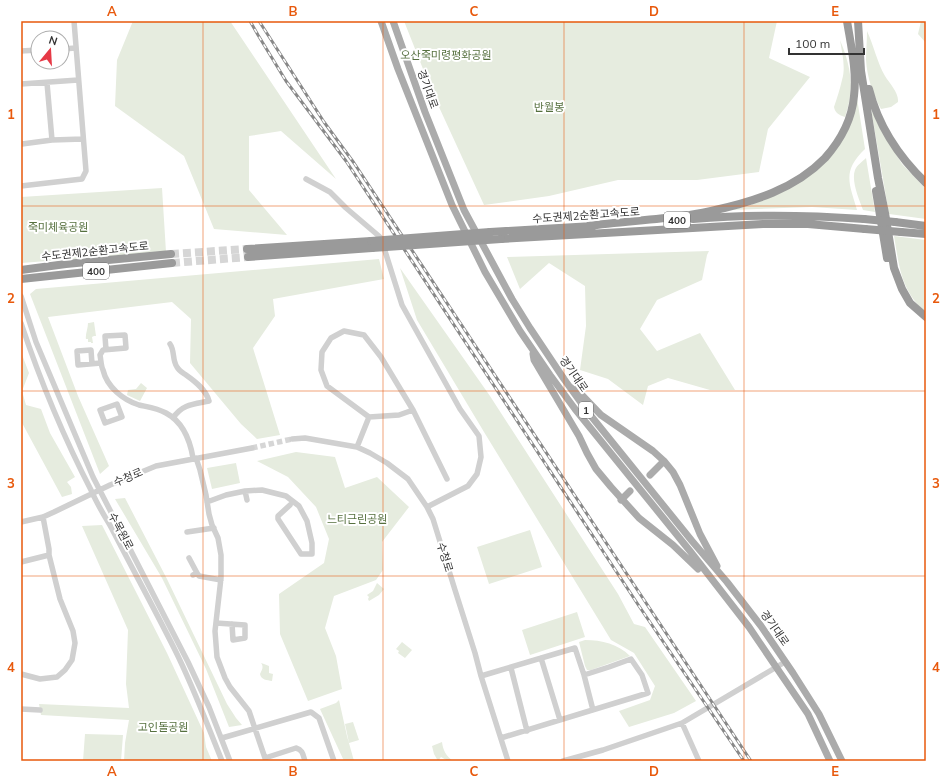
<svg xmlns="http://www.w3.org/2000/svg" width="947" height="782" viewBox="0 0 947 782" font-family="Mulish,'Noto Sans KR',sans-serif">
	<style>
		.green { fill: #e6ecdf }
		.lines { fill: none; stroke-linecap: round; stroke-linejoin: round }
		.minor-tunnel { stroke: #d6d6d6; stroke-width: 5.5; stroke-dasharray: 5.5 3; stroke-linecap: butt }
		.highway-tunnel { stroke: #d6d6d6; stroke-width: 8; stroke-dasharray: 8 4; stroke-linecap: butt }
		.minor { stroke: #d0d0d0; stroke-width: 5.5 }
		.major { stroke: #ababab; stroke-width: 7 }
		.highway { stroke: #9a9a9a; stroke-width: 8 }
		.rail-casing { stroke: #888; stroke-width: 3 }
		.rail { stroke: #fff; stroke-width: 1.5; stroke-dasharray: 4.5; stroke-linecap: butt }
		.highway-bridge { stroke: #9a9a9a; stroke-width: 8 }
		.grid { fill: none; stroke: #e8590c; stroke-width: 1; stroke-opacity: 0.55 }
		.labels { text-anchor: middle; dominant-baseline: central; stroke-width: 4; stroke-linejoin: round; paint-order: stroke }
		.shield { fill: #fff; stroke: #707070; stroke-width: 1 }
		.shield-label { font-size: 10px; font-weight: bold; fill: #333 }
		.park-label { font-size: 11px; fill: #56703f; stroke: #fff }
		.street-label { font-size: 11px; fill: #333; stroke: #fff }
		.neatline { fill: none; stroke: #e8590c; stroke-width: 1.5 }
		.grid-label { font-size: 13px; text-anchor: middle; font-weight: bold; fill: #e8590c }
	</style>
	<rect width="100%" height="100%" fill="#fff"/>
	<path class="green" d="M133 21H230L336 179 281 131 249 136V190L287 235 214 229 184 156 115 106 117 60Z
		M404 21H777L769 58 810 77 768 129 759 172 697 180H618L549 196 484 205 439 107 425 83V74Z
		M921 21H926V43L918 34Z
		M867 31C874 46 877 62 885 76 890 84 899 93 898 102L891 107 881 109C873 95 867 77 866 60 866 51 867 41 867 31Z
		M840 40C851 67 855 88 845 117 839 115 835 113 834 107 837 98 840 89 842 80 846 67 842 53 840 40Z
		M857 98 865 149C842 171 849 183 857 210L812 207 731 210 751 205 832 154Z
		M871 109 878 124 902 164 926 189V219L889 214Z
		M866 158 875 212 863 210C859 199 851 181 855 170 857 165 862 162 866 158Z
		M162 188 166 252 21 263V197Z
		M894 236 926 240V312C901 292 899 265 894 236Z
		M709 251 707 255 702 280 657 300 640 329 657 351 700 333 735 390H710L668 378 648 386 643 405 608 379 580 370 586 326 585 286 549 263 520 289 507 257Z
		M379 259 384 279 273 299 275 316 253 348 280 435 257 439 241 424 190 363 191 319 172 302 48 317 78 396 109 466 100 474 30 294 36 289Z
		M400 268 490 396 618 594 634 624 645 627 696 701 674 713 629 727 619 711 650 700 655 686 634 653 611 640 484 432 417 320Z
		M94 322 96 336H94L92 337 93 343H91V342H88V339H86C85 335 88 329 88 323H89Z
		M21 352 29 373 22 391 26 405 41 409 50 433 75 477 67 482 71 487 72 494 62 497 21 421Z
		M141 383 147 388 140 401 127 395 128 390 136 389Z
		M296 452 335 457 345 488 377 477 409 507 382 542 383 570 376 580 334 596 325 628 336 656 342 689 308 701 280 634 279 594 324 563 329 539 316 507 288 477 257 461Z
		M236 463 240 483 212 489 207 468Z
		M125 498 167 579 227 704 236 718 242 725 229 727 206 669 162 578 115 499Z
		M102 525 167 653 204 733 206 747 212 761H124L125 743 129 720 41 715 39 704 129 708 126 684 128 630 82 526Z
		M530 530 542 567 489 584 477 547Z
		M377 583 384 589 379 595 369 601 368 599 369 597 367 595 373 591Z
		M577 612 585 637 530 655 522 630Z
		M585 640C602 640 618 644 630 656L591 670H587L585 666 579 642Z
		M402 642 412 650 405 658 398 653 399 651 396 649Z
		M261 663 264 664 269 666V673L273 674 272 681C267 680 261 680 260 674 262 670 264 667 261 663Z
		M339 700 347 736 354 761H344L320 709 336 703Z
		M353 722 359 740 349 743 345 724Z
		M85 734 123 735 121 761H83Z
		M442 742C443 750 446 756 453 761H448L441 757 438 761 434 754 432 746Z"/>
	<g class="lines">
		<path class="minor-tunnel" d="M252 448 292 439"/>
		<path class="highway-tunnel" d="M171 254 247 249
			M172 263 248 257"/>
		<path class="minor" d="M62 49 76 48
			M21 51 38 50
			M47 83 52 140
			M21 84 78 80
			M21 143 22 144 52 140 83 139
			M306 179 330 192 346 208 380 237 385 251 402 305 460 409 479 436 481 457 477 474 468 486 427 507
			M21 186 82 179 86 171 74 21
			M21 296 36 342 93 477 188 662 209 707 230 761
			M21 323C40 380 64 438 92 492 97 504 104 515 111 527 132 568 154 608 175 650 193 686 207 724 222 761
			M170 344C175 351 172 360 177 367 179 371 183 373 186 375 196 382 206 390 209 401 194 404 182 404 173 418
			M106 350 105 336 125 335 126 348 103 350 100 355C101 360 101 366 103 370 107 387 123 400 139 405 148 407 157 408 166 413 183 422 190 440 193 458
			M92 364 91 350 77 351 78 365 101 363
			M117 404 122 417 105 423 100 410Z
			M369 417 327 386 321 370 322 352 331 338 344 331 364 335 381 357 413 410
			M292 439 305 438 357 447 370 453 387 463 408 479 427 507 433 519 455 590 475 653 481 676 508 761
			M357 447 369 417 399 415 413 410 447 479
			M196 458 200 470 206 495 209 514 212 525 218 538 221 555V578L215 631 217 657 225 678 230 687 249 711 266 761
			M245 491 262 490 286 496 299 506 307 521 312 543V554H301L278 519V516L290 505
			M207 502 226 495 245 491 247 500
			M21 522 43 517 54 512 110 485 156 466 252 448
			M187 532 214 528
			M189 558 197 573
			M21 562 49 555V549L43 517
			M193 575 197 573 199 576 221 580
			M216 623 245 625V638L233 640 232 624
			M541 658 560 720
			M511 668 527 731
			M21 674 40 679 57 677 65 670 72 660 75 643 73 631 60 599 49 555
			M584 675 593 710
			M481 676 575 648 584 675 609 667 631 659 642 675 648 693 501 738
			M21 709 40 710
			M682 723 699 761
			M222 738 311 712 319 718 334 761
			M265 758 296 748C303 750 303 755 305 761
			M563 761 603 750 682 723 785 662"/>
		<path class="major" d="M381 21 398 69 452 205 485 272 520 331 550 375 575 409 690 551 749 627 808 714 830 761
			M393 21 425 112 464 210 512 299 530 328 564 379 587 411 692 541 727 582 761 626 793 673 819 714 842 761
			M533 354 534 360 579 436 587 453 596 469 611 487 639 518 673 545 698 569
			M572 388 579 392 601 415 653 451 664 461 673 472 680 485 700 534 717 566
			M650 475 664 461
			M621 500 630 491"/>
		<path class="highway" d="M858 21 861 71 878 178 885 213 894 268 902 289 910 303 926 317
			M869 89C878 125 899 157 926 183
			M876 191 887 258
			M693 219C750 214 807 215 864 219
			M895 222 926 226
			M588 226C619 222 651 220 682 216 692 215 702 213 711 211 753 202 795 189 825 158 840 141 852 119 854 96 857 71 851 46 847 21
			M490 232 593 226
			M901 232 926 234
			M501 239 763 224H808L865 229
			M247 249 371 241
			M248 257 372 248
			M21 270 66 264 171 254
			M21 279 172 263"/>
		<g class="rail-casing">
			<path id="rail" d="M250 21 258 35 286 81 346 161 639 606 744 761
				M259 21 324 122 354 163 751 761"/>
		</g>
		<use href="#rail" class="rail"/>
		<path class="highway-bridge" d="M864 219 895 222
			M865 229 901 232
			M371 241 490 232
			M372 248 501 239"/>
	</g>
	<path class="grid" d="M203 21V761M383 21V761M564 21V761M744 21V761M21 206H926M21 391H926M21 576H926"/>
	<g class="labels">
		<g class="shield">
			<rect x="664" y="212" width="26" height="16" rx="3"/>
			<rect x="83" y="263" width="26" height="16" rx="3"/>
			<rect x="579" y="402" width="14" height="16" rx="3"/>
		</g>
		<g class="shield-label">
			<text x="677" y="220">400</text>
			<text x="96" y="271">400</text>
			<text x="586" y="410">1</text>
		</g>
		<g class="park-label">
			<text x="446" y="55">오산죽미령평화공원</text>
			<text x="549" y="107">반월봉</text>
			<text x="58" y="227">죽미체육공원</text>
			<text x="357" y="519">느티근린공원</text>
			<text x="163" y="727">고인돌공원</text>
		</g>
		<g class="street-label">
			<text transform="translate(428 89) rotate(70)">경기대로</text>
			<text transform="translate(586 215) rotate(-4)">수도권제2순환고속도로</text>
			<text transform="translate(95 251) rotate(-6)">수도권제2순환고속도로</text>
			<text transform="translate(574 374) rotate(55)">경기대로</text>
			<text transform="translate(128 477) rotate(-23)">수청로</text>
			<text transform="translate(121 531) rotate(62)">수목원로</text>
			<text transform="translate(445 557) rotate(73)">수청로</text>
			<text transform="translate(775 628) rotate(55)">경기대로</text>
		</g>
	</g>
	<rect width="947" height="782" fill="none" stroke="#ffffff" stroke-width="44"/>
	<g transform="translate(50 50) rotate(18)"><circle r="19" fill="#ffffff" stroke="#adadad"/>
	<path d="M0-3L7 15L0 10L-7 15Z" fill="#e63946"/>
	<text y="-6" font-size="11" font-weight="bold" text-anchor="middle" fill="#333333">N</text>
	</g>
	<path d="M789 48v6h75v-6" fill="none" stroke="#333333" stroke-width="2"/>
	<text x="795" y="48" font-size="12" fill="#333333" stroke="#ffffff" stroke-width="3" paint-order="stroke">100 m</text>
	<rect x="22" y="22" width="903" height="738" class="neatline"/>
	<g class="grid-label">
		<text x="112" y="16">A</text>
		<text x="293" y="16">B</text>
		<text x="474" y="16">C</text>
		<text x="654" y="16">D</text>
		<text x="835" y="16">E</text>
		<text x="11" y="119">1</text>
		<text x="936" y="119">1</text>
		<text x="11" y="303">2</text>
		<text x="936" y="303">2</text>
		<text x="11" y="488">3</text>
		<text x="936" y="488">3</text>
		<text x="11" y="672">4</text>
		<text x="936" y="672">4</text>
		<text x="112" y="776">A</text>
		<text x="293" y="776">B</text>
		<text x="474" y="776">C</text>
		<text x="654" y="776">D</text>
		<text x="835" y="776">E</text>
	</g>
</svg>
